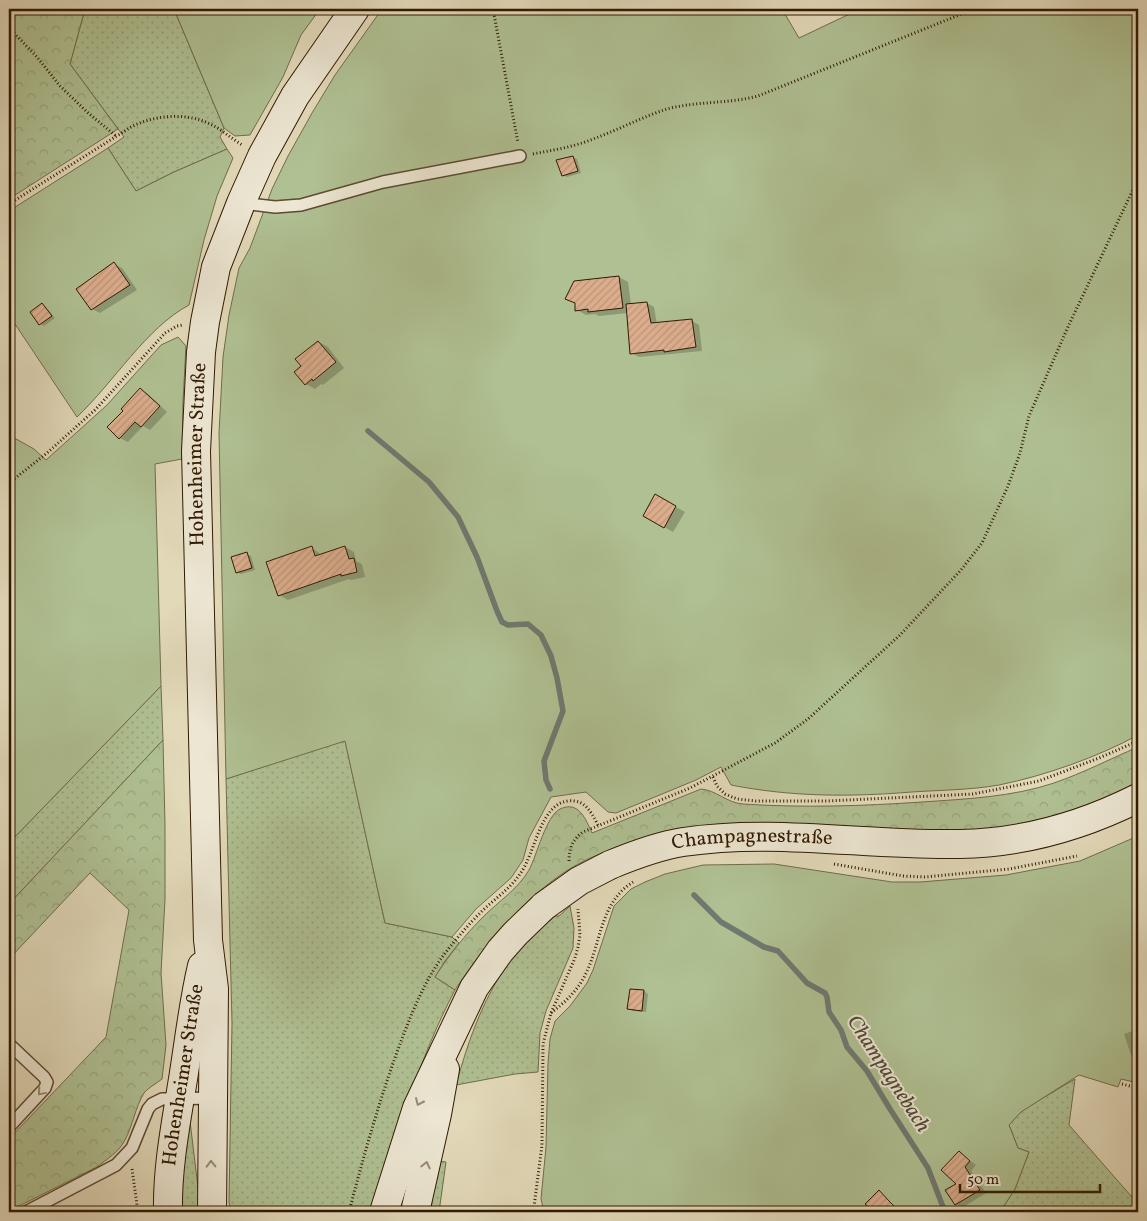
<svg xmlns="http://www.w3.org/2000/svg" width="1147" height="1221" viewBox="0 0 1147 1221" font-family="Vollkorn,serif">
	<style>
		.grass { fill: url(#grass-dots); stroke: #706d4a }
		.forest { fill: url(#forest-crowns); stroke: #706d4a }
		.garden { fill: #afc092; stroke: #706d4a }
		.shadow { fill: #0003 }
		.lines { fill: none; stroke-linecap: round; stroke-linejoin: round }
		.stream { stroke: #6f7970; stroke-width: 5.5 }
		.building { fill: url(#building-hatch); stroke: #311a02 }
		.lane-casing { stroke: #5d4a30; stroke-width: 14 }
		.secondary-casing { stroke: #311a02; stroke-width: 30 }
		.path { stroke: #311a02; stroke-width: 3; stroke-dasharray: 1 2.5; stroke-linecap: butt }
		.lane { stroke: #ece6d2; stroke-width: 11 }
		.secondary { stroke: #ece6d2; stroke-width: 28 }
		.secondary-bridge-casing { stroke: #311a02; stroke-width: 30; stroke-linecap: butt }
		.secondary-bridge { stroke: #ece6d2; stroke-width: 28 }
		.oneway { stroke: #988a74 }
		.labels { text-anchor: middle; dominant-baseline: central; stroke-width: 4; stroke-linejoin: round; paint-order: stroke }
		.street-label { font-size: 20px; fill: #311a02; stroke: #ece6d2 }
		.water-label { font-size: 21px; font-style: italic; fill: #504939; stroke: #ece6d2 }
	</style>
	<defs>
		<pattern id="grass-dots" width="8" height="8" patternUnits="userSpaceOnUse" patternTransform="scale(1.25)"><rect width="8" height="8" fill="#afc092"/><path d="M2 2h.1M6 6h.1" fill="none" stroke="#97a47c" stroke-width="1.8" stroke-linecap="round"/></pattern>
		<pattern id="forest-crowns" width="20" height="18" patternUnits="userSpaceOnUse" patternTransform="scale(1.25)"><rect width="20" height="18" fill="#afc092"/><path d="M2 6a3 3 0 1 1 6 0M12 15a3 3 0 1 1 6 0" fill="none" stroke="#97a47c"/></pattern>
		<pattern id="building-hatch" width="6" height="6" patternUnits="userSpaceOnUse" patternTransform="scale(1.25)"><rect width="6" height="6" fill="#dbad8d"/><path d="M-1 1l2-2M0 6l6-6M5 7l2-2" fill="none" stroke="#bc9478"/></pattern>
	</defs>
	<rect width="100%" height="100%" fill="#e2d9b9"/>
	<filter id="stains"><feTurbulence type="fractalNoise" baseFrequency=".004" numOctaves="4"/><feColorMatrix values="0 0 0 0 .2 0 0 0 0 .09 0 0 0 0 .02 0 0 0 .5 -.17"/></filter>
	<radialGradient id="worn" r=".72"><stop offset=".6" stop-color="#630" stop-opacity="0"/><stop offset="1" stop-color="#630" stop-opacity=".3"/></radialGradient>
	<path class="grass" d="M85 9H174L224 128 220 137 227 149 174 172 136 191 108 148 124 137 70 64Z
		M161 686 163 740 9 904V843Z
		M345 740 385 923 452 937 459 943 445 961 435 977 455 990C418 1060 397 1137 371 1212H231L229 1202 232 1023 226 779Z
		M570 906 574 928 573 948 546 1011 540 1033 538 1072 515 1074 456 1085C469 1038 485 992 516 953 528 940 541 928 555 916H559Z
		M1075 1079 1069 1125 1138 1204V1212H1000L1015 1189 1029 1152 1018 1148 1009 1125 1021 1111Z
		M189 1113 201 1212H174Z
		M438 1161 446 1162 439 1212H427Z"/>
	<path class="forest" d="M9 9H85L70 64 118 129 9 199Z
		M163 740 165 825V899L161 973 166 1045 162 1079C157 1083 148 1088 144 1093 135 1108 133 1125 125 1140 119 1152 107 1159 97 1167L9 1211V1139L106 1037 129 910 90 873 9 959V904Z
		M1138 747V786L1085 810 1000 830 628 844C605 851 582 860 562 874 518 904 484 946 455 990L435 977C449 955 465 935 483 917 499 901 518 889 529 870 537 855 546 816 560 809 579 800 586 820 592 833L701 789C716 790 727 803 743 804 803 808 863 806 922 802 966 799 1012 797 1054 783 1083 773 1110 759 1138 747Z"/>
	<path class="garden" d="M174 9H320L301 35 283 77 250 135 235 136 224 128Z
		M382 9H782L799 38 860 9H1138V735C1098 757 1044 776 999 785 971 790 941 790 912 792 850 797 792 797 731 785L721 767 696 780 616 813 608 812 586 792 551 797 529 838 523 860 511 878 476 909 452 937 385 923 345 741 226 779 219 433 223 357 229 315 239 268 250 248 272 189 288 156 312 113 335 75Z
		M108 148 136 191 174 172 227 149 233 158 217 196 204 240 189 305C146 328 114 382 77 417L9 315V211Z
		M178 337 186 346 183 402 182 459 155 464 161 686 9 843V435L34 449 46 460 107 405 161 345Z
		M1138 836V1083L1121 1079 1118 1087 1079 1075 1021 1112 1009 1125 1018 1148 1029 1152 1015 1189 1000 1212H770L767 1208 754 1212H544L541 1199 546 1147 548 1064 550 1039 555 1021 570 1006 587 983 593 970 614 906 631 889 645 882 665 874 703 865 774 864 892 882H920L1006 875 1080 861Z"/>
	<path class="shadow" d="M573 157 577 159 581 173 567 177 563 175Z
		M114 264 122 268 137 290 100 313 92 309Z
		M619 277 628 282 631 304 647 303 654 307 657 324 692 321 699 325 702 351 639 357 631 353 628 313 599 316 595 314 586 315 577 310Z
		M42 305 46 307 55 318 44 326 40 324Z
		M319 342 328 347 344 368 323 385 321 384 315 389 306 384 303 366Z
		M140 389 148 394 167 412 150 430 143 426 128 442 120 438 125 411Z
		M656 496 685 512 673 532 645 516Z
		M345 547 354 552 356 561 362 564 365 577 351 580 349 579 288 600 279 595 312 548 322 555Z
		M247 554 251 556 255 570 241 574 237 572Z
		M644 991 648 994 646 1012 633 1011 629 1009Z
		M1138 1029V1059L1131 1055 1124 1034Z
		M959 1153 976 1165 971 1171 986 1193 962 1208 956 1204Z"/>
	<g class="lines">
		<path class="stream" d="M368 431 429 482 458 517 477 557 497 611 502 622 508 625 528 624 541 635 551 656 557 678 563 711 544 761 546 780 550 789
			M694 895 721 922 764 947 778 951 807 983 825 993 827 997 829 1012 841 1030 847 1047 867 1071 890 1109 928 1168 945 1212"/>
	</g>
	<path class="building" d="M573 156 578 171 562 176 556 160Z
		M114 262 130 285 91 310 76 289Z
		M619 276 623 308 588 312V309L575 311V303L565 299 574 281Z
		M647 302 651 323 692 319 696 347 664 352V350L630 354 626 304Z
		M42 303 52 316 39 325 30 312Z
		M318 341 336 362 313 381 312 379 305 385 294 372 301 366 295 359Z
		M140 388 160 406 141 427 135 422 119 439 107 427 123 411 121 409Z
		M655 494 676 506 664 528 643 516Z
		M312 546 315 556 345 546 349 559 354 558 357 572 341 576V574L278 596 266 562Z
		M247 552 252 568 236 573 231 557Z
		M630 989 644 990 642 1011 627 1009Z
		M959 1151 970 1161 965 1167 980 1190 955 1205 945 1190 956 1184 941 1170Z
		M879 1190 889 1201 900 1212H874L865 1204Z"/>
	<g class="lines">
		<g class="lane-casing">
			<path id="lane" d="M241 203 275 207 301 205 383 182 520 156
				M9 1044 44 1077 47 1082 45 1088 9 1127
				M26 1212 116 1165 132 1148 148 1109 152 1104 162 1099 213 1098"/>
		</g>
		<g class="secondary-casing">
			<g id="secondary">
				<path id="s1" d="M610 865C634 855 658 846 683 842 774 828 868 846 960 844 1023 843 1082 826 1138 798"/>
				<path id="s2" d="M168 1212C167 1168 176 1123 183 1079 189 1042 193 1004 202 966"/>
				<path id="s3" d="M212 1212 214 989 208 940 196 451 201 352 205 322 216 267 241 203 262 156 295 96 355 9"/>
				<path d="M384 1212 417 1108 465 1007 474 988 500 951 515 934 544 906"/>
				<path d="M415 1212 437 1114 445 1069"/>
			</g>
		</g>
		<path class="path" d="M493 9 518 143
			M9 28 37 57 60 86 87 112 116 136
			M533 154C553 150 574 147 593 139 618 130 642 117 667 109 697 101 728 104 758 96L974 9
			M9 204 131 127C154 115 186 112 210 124 221 129 231 138 242 145
			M9 483 47 453 96 409 165 333 177 326 183 325
			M713 777 717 786 725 794 737 799 756 801H827L973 794 1039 781 1099 758 1138 741
			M569 861C569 848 573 839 583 832L690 788 775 743 808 719 900 635 961 570 982 543 1008 486 1020 453 1029 416 1067 329 1138 179
			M834 864 903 876 925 877 1009 869 1077 856
			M551 1013C564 1003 575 993 583 979 602 946 598 904 633 882
			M1122 1084 1138 1088
			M132 1169 138 1212
			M534 1207 535 1212
			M349 1212C363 1158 378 1105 397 1052 409 1020 421 988 440 960 452 944 466 927 480 913 493 900 509 890 520 874 535 854 540 804 568 801 585 799 591 812 598 825
			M521 1212 534 1207 542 1145 543 1044 551 1013 575 958 578 947 580 935 578 909"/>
		<use href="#lane" class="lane"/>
		<use href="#secondary" class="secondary"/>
		<g class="secondary-bridge-casing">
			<path id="secondary-bridge" d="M544 906 579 881 610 865"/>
		</g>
		<use href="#secondary-bridge" class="secondary-bridge"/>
	</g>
	<defs><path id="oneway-chevron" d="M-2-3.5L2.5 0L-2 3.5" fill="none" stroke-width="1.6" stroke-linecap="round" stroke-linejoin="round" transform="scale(1.25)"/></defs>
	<g class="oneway">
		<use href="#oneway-chevron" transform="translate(41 1092) rotate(130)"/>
		<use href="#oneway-chevron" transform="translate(419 1102) rotate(114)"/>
		<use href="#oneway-chevron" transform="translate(211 1164) rotate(-91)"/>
		<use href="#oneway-chevron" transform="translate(426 1165) rotate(-77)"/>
	</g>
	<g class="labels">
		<g class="street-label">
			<text stroke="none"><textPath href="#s3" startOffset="758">Hohenheimer Straße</textPath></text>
			<text stroke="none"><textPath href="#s1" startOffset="146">Champagnestraße</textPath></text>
			<text stroke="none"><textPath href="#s2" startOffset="138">Hohenheimer Straße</textPath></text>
		</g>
		<g class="water-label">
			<text transform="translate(888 1074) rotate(57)">Champagnebach</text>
		</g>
	</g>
	<rect width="1147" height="1221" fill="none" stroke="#e2d9b9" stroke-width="30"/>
	<rect x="10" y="10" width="1127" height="1201" fill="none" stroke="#311a02" stroke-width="2.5"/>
	<rect x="15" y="15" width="1117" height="1191" fill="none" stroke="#311a02"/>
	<path d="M960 1184v8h140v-8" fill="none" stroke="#311a02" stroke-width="2.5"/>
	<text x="967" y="1184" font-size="15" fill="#311a02" stroke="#ece6d2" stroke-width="4" paint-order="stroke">50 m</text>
	<rect width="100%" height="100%" filter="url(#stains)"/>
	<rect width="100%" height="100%" fill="url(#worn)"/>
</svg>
